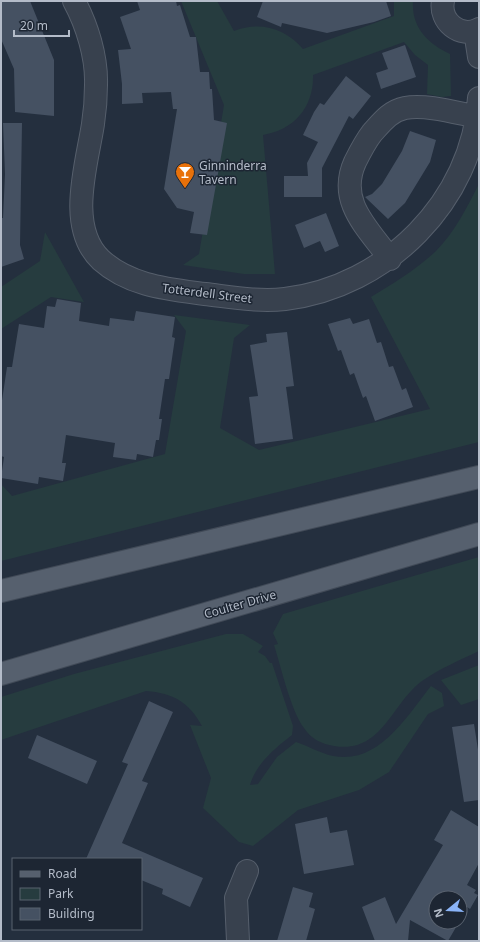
<svg xmlns="http://www.w3.org/2000/svg" width="480" height="942" viewBox="0 0 480 942" font-family="'Noto Sans',sans-serif">
	<style>
		.green { fill: #263c3f }
		.building { fill: #455162 }
		.lines { fill: none; stroke-linecap: round; stroke-linejoin: round }
		.minor-casing { stroke: #565f6c; stroke-width: 24 }
		.major-casing { stroke: #414a57; stroke-width: 24 }
		.minor { stroke: #38414e; stroke-width: 22 }
		.major { stroke: #56606e; stroke-width: 22 }
		.labels { text-anchor: middle; dominant-baseline: central; stroke-width: 3; stroke-linejoin: round; paint-order: stroke }
		.poi-label { font-size: 12px; fill: #b4bcc9; stroke: #1d2633; text-anchor: start }
		.street-label { font-size: 12px; fill: #b4bcc9; stroke: #1d2633 }
	</style>
	<rect width="100%" height="100%" fill="#242f3e"/>
	<path class="green" d="M181 1H217L234 31C260 21 285 28 303 49L394 16V1H413C411 27 428 44 450 54L451 96 442 97 427 94 428 65 415 55 404 42 313 75C314 107 294 130 263 135L275 274H244L183 265 199 254 224 105Z
		M479 184V442L1 561V484L12 496 165 454 186 331 174 315 250 325 234 338 220 428 259 450 430 409 371 297C394 283 417 269 436 251 455 232 467 207 479 184Z
		M45 232 84 302 51 297 1 329V287L40 261Z
		M479 557V651C460 660 439 669 422 681 391 704 382 754 334 746 322 744 311 739 304 728 291 711 281 667 274 645L278 644 273 633 283 614Z
		M226 634H243L263 646 258 652 265 656 270 663H272L293 726 292 735C275 748 256 764 250 785L258 784 277 757 296 742C309 746 319 753 333 756 379 765 407 716 431 686L442 693 444 706 428 714 389 772 359 790 298 810 253 846 239 842 203 808 211 778 190 725 202 726C189 702 173 693 146 691L1 740V697L74 674Z
		M479 665V699L461 705 441 680Z"/>
	<path class="building" d="M1 1H30L54 60V116L15 112 14 69 1 39Z
		M137 1H176L177 6 180 5 190 37H196L200 72H209L210 89H212L214 120 227 123 207 235 190 233 194 212 177 208 164 189 177 109H173L171 92 142 93 143 103 122 104V84L118 50 131 49 120 17 140 10Z
		M263 1H386L391 16 374 22 327 33 282 23 281 27 257 17Z
		M405 45 416 77 381 89 376 73 388 69 382 53Z
		M346 76 371 96 353 119 349 116 322 168V197H284V176H308L307 163 318 142 303 135 314 112 320 103 324 105Z
		M3 123H22L20 245 24 259 1 267V218H3L5 174Z
		M410 131 436 140 430 162 405 203 388 219 365 197 372 194 382 184 402 151Z
		M326 213 339 246 325 252 320 241 304 248 295 225Z
		M57 299 81 303 79 321 109 326 110 318 134 321 136 311 175 317 172 337 175 338 169 379H165L159 419H162L159 440H156L153 457 137 454 136 460 113 457 115 443 66 435 62 463H66L63 481 39 477 38 484 1 478 4 457 1 456V407L7 367H12L19 324 44 328 47 306 55 307Z
		M350 318 353 324 369 319 377 343 381 342 389 367 393 366 402 390 406 388 413 407 375 421 366 396 363 398 354 373 350 375 341 350 338 351 328 324Z
		M287 332 294 386 286 387 293 439 255 444 249 397 258 396 250 345 267 342 266 334Z
		M149 701 173 712 142 781 148 783 122 843 203 878 190 907 162 894 163 889 141 880V859H86L128 764 122 762Z
		M474 724 479 756V800L464 802 452 727Z
		M37 735 97 761 87 784 28 758Z
		M451 810 479 827V863L467 885 476 890 474 893 478 895 470 909 467 907 460 920V898H436V922H459L448 941 410 920 408 941H375L362 907 385 897 396 924 443 845 434 840Z
		M327 817 330 833 347 830 354 865 304 874 295 824Z
		M293 887 313 893 309 907 315 909 306 941H277Z"/>
	<g class="lines">
		<g class="minor-casing">
			<path id="minor" d="M74 1C87 25 97 57 96 85 96 98 95 111 93 124 87 164 66 227 101 260 130 286 168 289 205 294 231 297 258 302 285 299 386 287 473 201 479 98
				M443 1C439 21 460 39 479 29
				M475 31 479 57
				M390 259C368 228 337 202 355 162 360 152 365 142 372 133 382 122 390 111 405 108 426 104 457 113 478 117
				M238 941 236 898 247 871"/>
		</g>
		<g class="major-casing">
			<path id="major" d="M1 591 479 477
				M1 674 479 534"/>
		</g>
		<use href="#minor" class="minor"/>
		<use href="#major" class="major"/>
	</g>
	<defs>
		<g id="bar-pin" transform="scale(1)"><path d="M0 17L-7.5 6A9.5 9.5 0 1 1 7.5 6Z" fill="#e8710a" stroke="#1d2633"/><path d="M-6-5H6L.8 .8V4.5H3.5V6h-7V4.5H-.8V.8Z" fill="#fff"/></g>
	</defs>
	<g fill-rule="evenodd">
		<use href="#bar-pin" x="185" y="172"/>
	</g>
	<g class="labels">
		<g class="poi-label">
			<text x="199" y="165">Ginninderra<tspan x="199" dy="14">Tavern</tspan></text>
		</g>
		<g class="street-label">
			<text transform="translate(207 293) rotate(7)">Totterdell Street</text>
			<text transform="translate(240 604) rotate(-16)">Coulter Drive</text>
		</g>
	</g>
	<rect width="480" height="942" fill="none" stroke="#b4bcc9" stroke-width="4"/>
	<rect x="12" y="858" width="130" height="72" fill="#1d2633" stroke="#59626f"/>
	<rect x="20" y="871" width="20" height="6" fill="#56606e" stroke="#59626f"/>
	<text x="48" y="878" font-size="12" fill="#b4bcc9">Road</text>
	<rect x="20" y="888" width="20" height="12" fill="#263c3f" stroke="#59626f"/>
	<text x="48" y="898" font-size="12" fill="#b4bcc9">Park</text>
	<rect x="20" y="908" width="20" height="12" fill="#455162" stroke="#59626f"/>
	<text x="48" y="918" font-size="12" fill="#b4bcc9">Building</text>
	<g transform="translate(448 910) rotate(252)"><circle r="19" fill="#1d2633" stroke="#59626f"/>
	<path d="M0-3L7 15L0 10L-7 15Z" fill="#8ab4f8"/>
	<text y="-6" font-size="11" font-weight="bold" text-anchor="middle" fill="#b4bcc9">N</text>
	</g>
	<path d="M14 30v6h55v-6" fill="none" stroke="#b4bcc9" stroke-width="2"/>
	<text x="20" y="30" font-size="12" fill="#b4bcc9" stroke="#1d2633" stroke-width="3" paint-order="stroke">20 m</text>
</svg>
